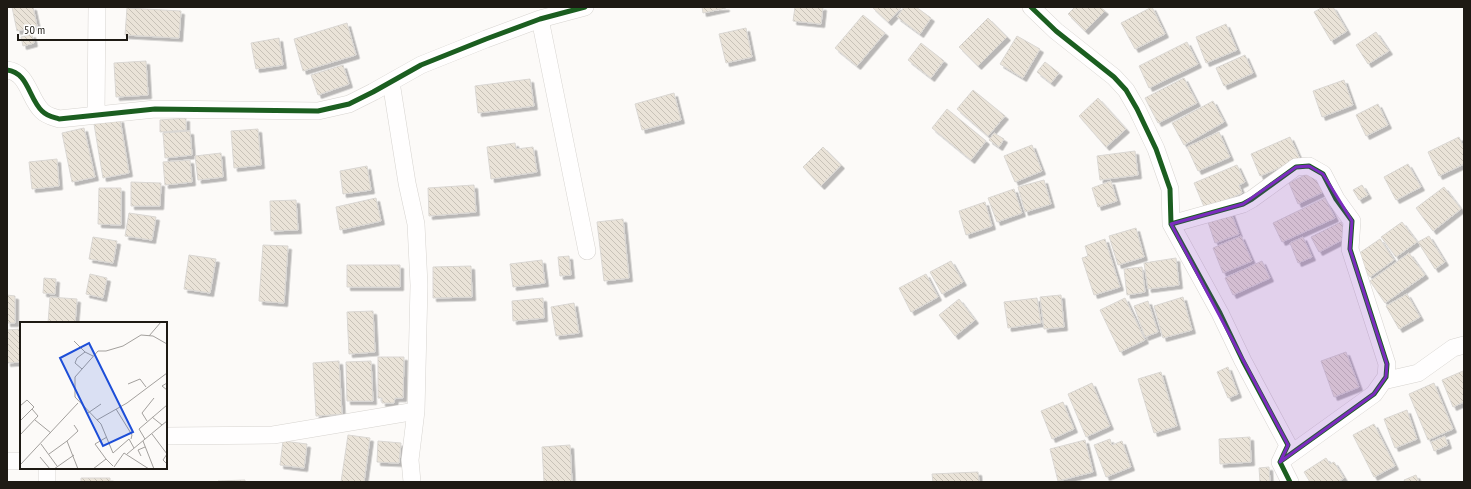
<svg xmlns="http://www.w3.org/2000/svg" width="1471" height="489" viewBox="0 0 1471 489" font-family="'PT Sans Narrow',sans-serif">
	<style>
		.building { fill: url(#building-back-hatch); stroke: #dad7d3; filter: url(#shadow) }
		.lines { fill: none; stroke-linecap: round; stroke-linejoin: round }
		.minor-casing { stroke: #d7d4d0; stroke-width: 18 }
		.minor { stroke: #fffefe; stroke-width: 17 }
		.cycleway-casing { stroke: #fff; stroke-width: 8 }
		.cycleway { stroke: #1b5e20; stroke-width: 5 }
		.marked { fill: #7b2cbf; fill-opacity: 0.2; stroke: #7b2cbf; stroke-width: 3; stroke-linejoin: round }
		.inset-road { fill: none; stroke: #a3a09d; stroke-width: 1 }
		.view { fill: #1d4ed8; fill-opacity: 0.15; stroke: #1d4ed8; stroke-width: 2 }
		.inset-edge { fill: none; stroke: #1e1a14; stroke-width: 2 }
	</style>
	<defs>
		<pattern id="building-back-hatch" width="6" height="6" patternUnits="userSpaceOnUse"><rect width="6" height="6" fill="#eae3d8"/><path d="M-1 5l2 2M0 0l6 6M5-1l2 2" fill="none" stroke="#c8c2b8"/></pattern>
		<filter id="shadow"><feDropShadow dx="3.5" dy="3.5" stdDeviation="0" flood-color="#0004"/></filter>
	</defs>
	<rect width="100%" height="100%" fill="#fcfaf8"/>
	<path class="building" d="M12 7H33L37 26 17 31Z
		M702 7H726V8L703 13Z
		M795 7H823L821 24 793 21Z
		M872 7H902L888 22Z
		M904 7H916L931 18 920 34 897 17Z
		M1075 7H1100L1105 11 1085 31 1068 14Z
		M1152 7 1165 34 1135 49 1121 23Z
		M1323 7H1333L1347 31 1331 41 1314 12Z
		M127 8 181 11 179 38 125 35Z
		M863 15 885 33 857 66 835 48Z
		M988 18 1007 37 978 66 959 47Z
		M347 23 356 55 303 71 294 39Z
		M1226 24 1237 50 1206 63 1196 37Z
		M746 28 752 57 726 63 719 34Z
		M1376 32 1389 51 1368 64 1356 45Z
		M32 34 34 43 23 46 21 37Z
		M1017 36 1040 49 1023 78 1000 64Z
		M279 38 283 65 256 69 251 43Z
		M1187 42 1198 64 1149 88 1139 66Z
		M921 43 944 61 931 78 908 60Z
		M1245 55 1253 73 1224 86 1216 68Z
		M146 61 148 95 116 97 114 63Z
		M1045 62 1059 73 1051 83 1037 72Z
		M343 65 349 84 318 95 311 75Z
		M1184 78 1197 103 1158 123 1145 98Z
		M530 79 534 106 478 113 475 86Z
		M1344 80 1353 105 1322 117 1313 91Z
		M973 90 1005 116 988 136 957 109Z
		M674 93 681 120 642 130 635 104Z
		M1098 98 1126 129 1106 147 1079 116Z
		M1213 101 1224 122 1184 145 1172 123Z
		M1378 104 1388 125 1366 136 1356 115Z
		M947 109 986 141 971 160 932 128Z
		M186 118V130L160 132V120Z
		M120 119 129 173 103 178 94 124Z
		M84 128 95 177 72 182 62 133Z
		M258 129 261 165 234 168 231 131Z
		M190 131 192 155 165 158 163 133Z
		M1219 132 1230 157 1198 171 1187 147Z
		M994 133 1004 139 999 147 989 140Z
		M1290 137 1300 159 1260 176 1251 154Z
		M1459 137 1464 148V164L1439 176 1428 152Z
		M515 143 516 149 533 147 537 172 491 179 487 147Z
		M1032 145 1042 171 1015 182 1004 156Z
		M823 147 841 165 821 186 803 167Z
		M1135 151 1138 175 1100 180 1097 156Z
		M221 153 223 177 198 180 195 156Z
		M57 159 59 186 32 189 29 162Z
		M190 160 192 182 165 185 163 162Z
		M1408 164 1421 187 1396 200 1384 177Z
		M1237 165 1245 182 1239 185 1242 193 1205 209 1194 183Z
		M367 166 371 190 343 194 340 171Z
		M1313 171 1323 192 1298 204 1289 183Z
		M1044 180 1051 204 1025 212 1018 187Z
		M1111 181 1117 201 1098 207 1092 188Z
		M131 182 161 183 160 206H131Z
		M474 185 476 212 429 216 428 188Z
		M1362 185 1368 195 1359 200 1353 190Z
		M1444 187 1461 209 1433 231 1416 208Z
		M99 188H121V225L98 224Z
		M1014 189 1022 213 997 222 988 198Z
		M376 198 381 221 340 230 336 207Z
		M1325 198 1335 218 1282 242 1273 223Z
		M296 200 298 230 271 231 270 201Z
		M985 202 992 226 966 235 959 211Z
		M1230 210 1239 234 1215 243 1207 219Z
		M129 213 156 217 152 240 125 236Z
		M623 219 629 278 604 281 597 222Z
		M1341 222 1348 237 1319 252 1311 237Z
		M1402 222 1417 242 1396 257 1381 237Z
		M1136 228 1144 257 1118 265 1109 236Z
		M1241 236 1252 261 1223 273 1213 248Z
		M1429 236 1445 262 1435 269 1418 242Z
		M93 237 117 241 113 263 89 259Z
		M1303 237 1312 257 1298 263 1290 243Z
		M1105 239 1120 287 1094 295 1082 258 1088 256 1085 246Z
		M1380 239 1394 260 1370 277 1355 256Z
		M263 245 288 246 284 303 259 301Z
		M1409 253 1425 275 1385 303 1370 281Z
		M189 255 216 259 210 293 184 289Z
		M569 256 571 275 560 276 558 257Z
		M1176 258 1179 285 1148 289 1144 263Z
		M542 260 545 283 513 287 510 264Z
		M951 261 963 282 942 294 930 272Z
		M1262 261 1270 278 1233 295 1225 278Z
		M347 265H400V287H347Z
		M471 266 472 297 433 298V267Z
		M1142 267 1145 292 1127 295 1124 269Z
		M90 274 107 278 103 298 86 294Z
		M926 274 938 297 911 312 899 288Z
		M44 278 56 279 55 294 43 293Z
		M1407 294 1420 317 1399 329 1386 306Z
		M7 295 15 296V323H7Z
		M1061 295 1064 327 1044 329 1040 297Z
		M50 297 77 299 75 323H48Z
		M1183 297 1192 330 1163 338 1154 306Z
		M543 298 544 318 513 321 512 301Z
		M1037 298 1041 323 1008 328 1004 302Z
		M1125 298 1145 340 1120 352 1100 310Z
		M959 299 975 320 955 336 939 315Z
		M1148 301 1158 332 1145 337 1134 306Z
		M574 303 579 333 556 336 551 307Z
		M373 311 375 352 349 354 347 312Z
		M21 329V362L7 363V330Z
		M1346 352 1359 387 1334 397 1321 361Z
		M378 357H404L403 398H395L394 403H382V398H378Z
		M339 361 342 414 316 416 313 363Z
		M371 361 373 401H347L346 362Z
		M1228 367 1238 394 1228 398 1217 372Z
		M1463 371 1464 402 1453 407 1442 380Z
		M1161 372 1177 426 1154 433 1138 379Z
		M1092 383 1110 426 1086 437 1068 394Z
		M1434 383 1453 429 1428 440 1409 394Z
		M1063 402 1074 429 1052 439 1041 411Z
		M1407 410 1417 439 1395 448 1384 419Z
		M1374 424 1395 466 1374 477 1353 435Z
		M348 435 370 438 364 482H341Z
		M1445 436 1448 445 1434 451 1431 442Z
		M1250 437 1251 462 1220 464 1219 439Z
		M1110 439 1112 445 1122 441 1131 467 1106 477 1094 445Z
		M1085 440 1093 472 1058 481 1050 449Z
		M283 441 307 444 304 468 280 465Z
		M378 441 401 443 399 463 377 462Z
		M570 445 572 482H544L542 447Z
		M1326 458 1330 464 1334 462 1344 478 1338 482H1310L1304 472Z
		M1269 467 1270 482H1260L1259 468Z
		M978 472 979 482H933L932 474Z
		M1416 475 1419 482H1405L1404 480Z
		M81 478H110V482H81Z
		M245 480V482H218V481Z"/>
	<g class="lines">
		<g class="minor-casing">
			<path id="minor" d="M1031 7 1056 31 1114 77 1126 90 1137 109 1156 149 1170 189 1171 224 1220 313 1243 361 1288 445 1280 462 1290 482
				M540 19 587 251
				M7 70C28 72 29 99 42 111 47 116 53 117 59 119L155 109 318 111 349 104 373 92 421 65 486 39 540 19 585 7
				M391 82 407 183 416 224 419 285 416 411 410 460 412 482
				M96 115 97 7
				M1171 224 1243 204 1252 199 1296 167 1309 166 1323 174 1336 199 1352 221 1350 249 1387 364 1386 377 1374 394 1281 461
				M1383 381 1418 373 1453 348 1464 345
				M166 436 273 435 416 411
				M7 461H21
				M47 468V482"/>
		</g>
		<use href="#minor" class="minor"/>
		<g class="cycleway-casing">
			<path id="cycleway" d="M1031 7 1056 31 1114 77 1126 90 1137 109 1156 149 1170 189 1171 224 1220 313 1243 361 1288 445 1280 462 1290 482
				M7 70C28 72 29 99 42 111 47 116 53 117 59 119L155 109 318 111 349 104 373 92 421 65 486 39 540 19 585 7
				M1171 224 1243 204 1252 199 1296 167 1309 166 1323 174 1336 199 1352 221 1350 249 1387 364 1386 377 1374 394 1281 461"/>
		</g>
		<use href="#cycleway" class="cycleway"/>
	</g>
	<path class="marked" d="M1309 166 1323 174 1352 221 1350 249 1387 364 1386 377 1374 394 1280 462 1288 445 1171 224 1243 204 1296 167Z"/>
	<g transform="translate(20 322)">
		<rect width="147" height="147" fill="#fcfaf8"/>
		<path class="inset-road" d="M129 14 141 0M54 19 65 30M62 47 55 41 57 36 65 30 73 34M147 61 142 64 147 68M108 62 120 57 126 65M0 84 7 78 14 85 0 99M96 87 112 113 111 117M68 91 81 82M132 95 142 103 147 99M15 98 31 111M77 98 107 81 147 51M127 99 122 91 134 76M54 103 58 109 47 119 58 147M132 112 147 132M0 113 18 94 12 87M125 117 119 107 147 83M123 119 134 147M21 122 37 144M114 126 109 117 93 131 81 102 55 75V55L78 29H86L103 24 121 13 133 14 147 22M29 132 47 119M107 132 142 103M147 132 143 138 147 142M121 134 118 128 125 125M20 135 30 147M86 137 75 122 87 115M1 142 58 81M94 145 104 131 129 147M34 147 54 133M73 147 86 137 93 144"/>
		<path class="view" d="M69 21 113 110 83 124 40 36Z"/>
		<rect width="147" height="147" class="inset-edge"/>
	</g>
	<rect width="1471" height="489" fill="none" stroke="#1e1a14" stroke-width="16"/>
	<path d="M18 34v6h109v-6" fill="none" stroke="#1e1a14" stroke-width="2"/>
	<text x="24" y="34" font-size="12" fill="#1e1a14" stroke="#ffffff" stroke-width="3" paint-order="stroke">50 m</text>
</svg>
